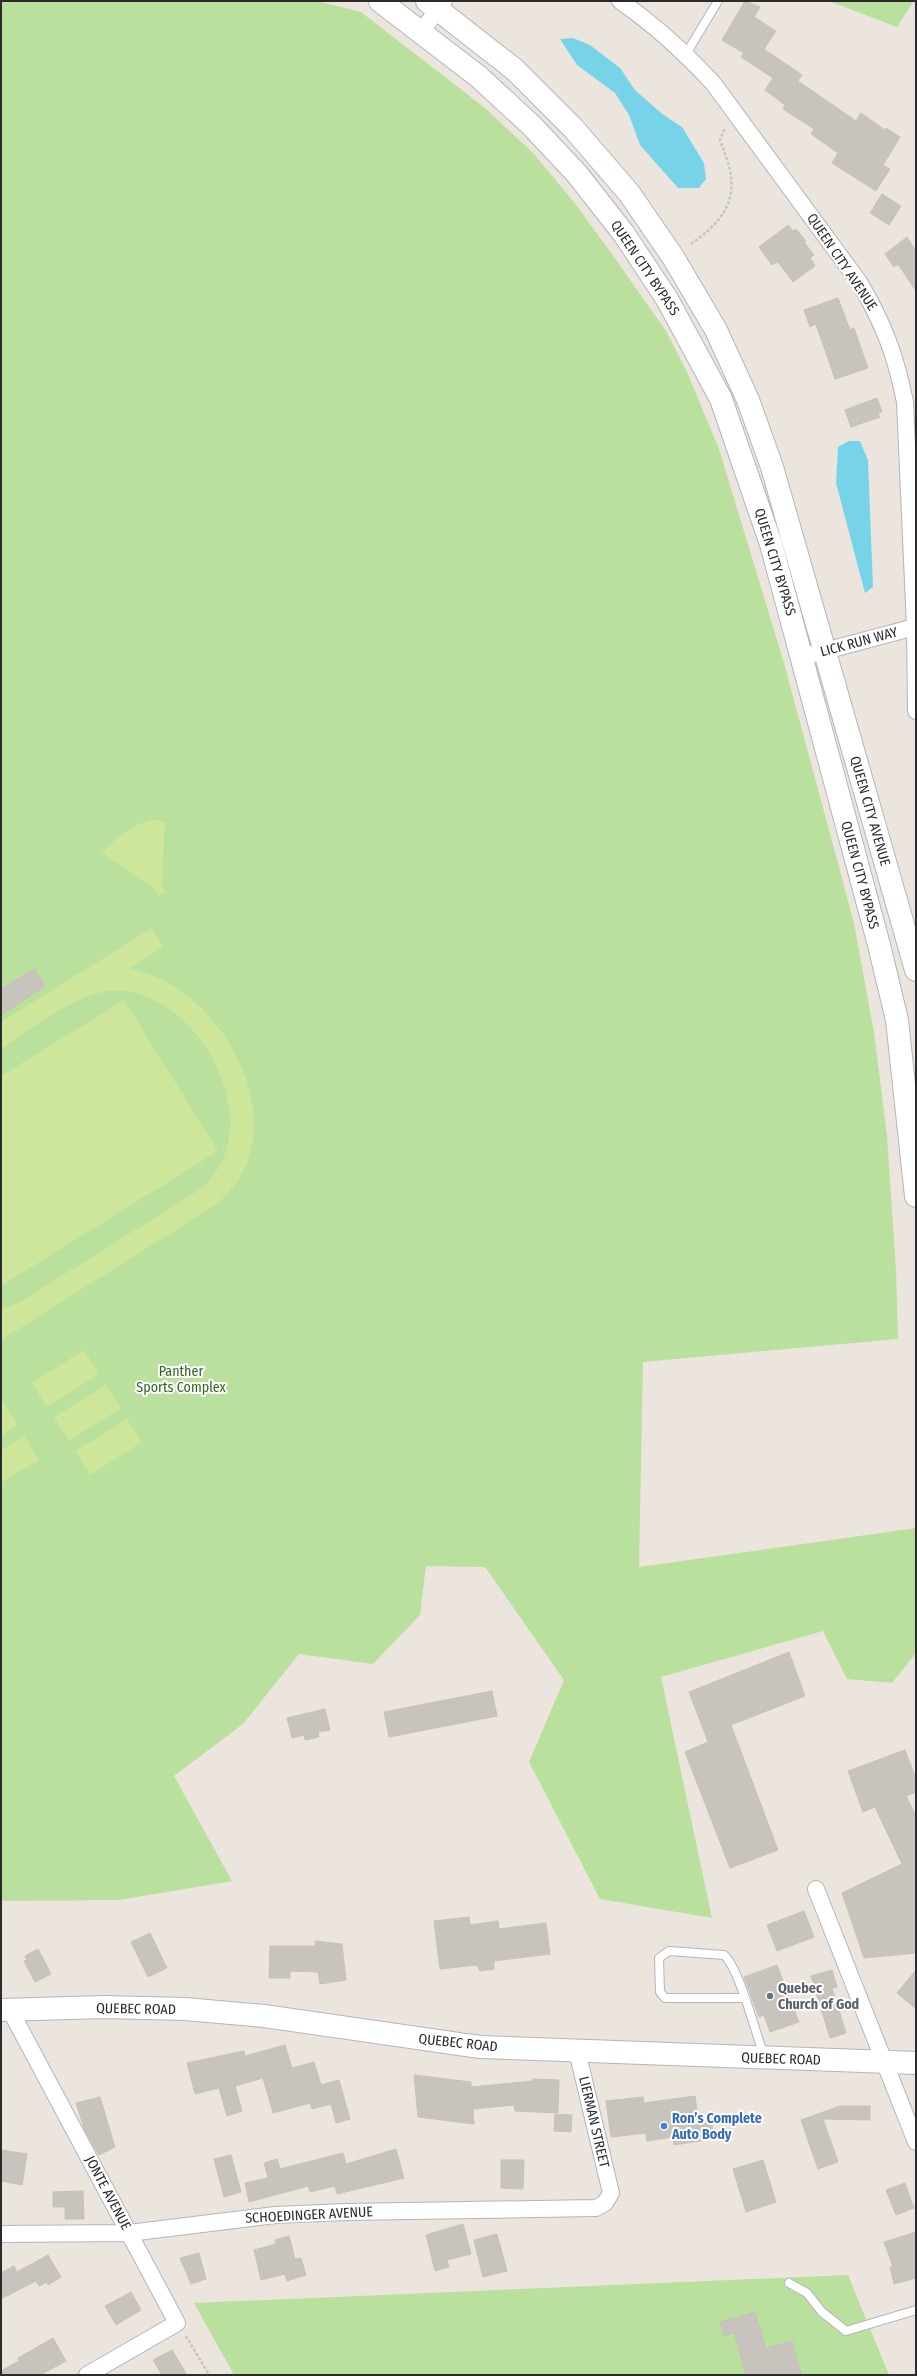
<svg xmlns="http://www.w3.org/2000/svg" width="917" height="2376" viewBox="0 0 917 2376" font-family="'Fira Sans Condensed',sans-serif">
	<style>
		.green { fill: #bae09e }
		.pitch { fill: #cde69a }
		.water { fill: #77d4e8 }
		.building { fill: #c8c3bd; stroke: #c8c1b8 }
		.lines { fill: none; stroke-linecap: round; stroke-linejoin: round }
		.lane-casing { stroke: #b1b5be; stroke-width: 10 }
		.street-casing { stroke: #b1b5be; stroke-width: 18 }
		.secondary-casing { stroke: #b1b5be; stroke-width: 24 }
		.path { stroke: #c4c4c4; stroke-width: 2.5; stroke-dasharray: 3 2; stroke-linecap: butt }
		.lane { stroke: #fff; stroke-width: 8 }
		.street { stroke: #fff; stroke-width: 16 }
		.secondary { stroke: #fff; stroke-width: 22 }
		.worship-dot { fill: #6b7280; stroke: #fff; stroke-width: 1.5 }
		.shop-dot { fill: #3f7fe0; stroke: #fff; stroke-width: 1.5 }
		.labels { text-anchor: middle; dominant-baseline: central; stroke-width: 4; stroke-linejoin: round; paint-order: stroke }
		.street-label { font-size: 14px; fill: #2b2b2b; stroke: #fff }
		.park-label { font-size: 14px; fill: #33651e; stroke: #fff }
		.worship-label { font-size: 14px; font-weight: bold; fill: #5b616d; stroke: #fff; text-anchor: start }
		.shop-label { font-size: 14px; font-weight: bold; fill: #366cbe; stroke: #fff; text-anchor: start }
	</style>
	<rect width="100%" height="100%" fill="#ece5de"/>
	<path class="green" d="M1 1H317L361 12 485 108 533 153 573 201 612 254 666 331 687 372 719 449 784 663 854 923 874 1032 887 1136 896 1270 898 1339 643 1362 639 1567 916 1528V1653L892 1683 847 1679 823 1631 661 1677 712 1918 600 1899 529 1762 564 1680 485 1567 426 1566 420 1615 373 1664 299 1654 243 1724 174 1776 232 1881 119 1900 1 1901Z
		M829 1H914L897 27Z
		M848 2275 889 2375H234L194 2303Z"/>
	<path class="pitch" d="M155 819 165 823 162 885 165 892 158 896 154 888 102 853C117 836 133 824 155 819Z
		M152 928 163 947 129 969C205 981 273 1081 249 1157 243 1176 232 1191 217 1204L1 1340V1309L20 1302 196 1192C278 1133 197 982 109 991 76 994 30 1030 1 1049V1022Z
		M124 1000 218 1151 1 1286V1076Z
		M84 1350 99 1374 47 1407 32 1383Z
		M106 1385 121 1408 69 1441 54 1417Z
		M3 1401 18 1425 1 1436V1402Z
		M127 1419 142 1442 90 1475 75 1451Z
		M24 1436 39 1460 1 1483V1450Z"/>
	<path class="water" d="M573 38 590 45 620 68 635 90 661 113 682 127 704 163 706 179 699 188H678L640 145 629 115 615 93 577 65 560 39Z
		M849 441H860L868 460 873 587 865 593 836 483 838 447Z"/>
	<path class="building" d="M745 1 760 7 754 17 776 31 764 49 802 75 798 81 856 121 861 113 885 130 886 128 900 137 883 165 890 169 876 191 832 163 838 153 811 134 814 129 783 109 785 105 765 90 773 78 741 57 744 53 722 40Z
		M882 194 901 206 889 225 870 213Z
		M788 225 793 231 796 229 806 241 804 242 814 255 810 258 815 266 793 282 778 262 772 265 759 247Z
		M907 237 916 251V291L898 264 894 267 885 254Z
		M838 298 850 330 854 328 868 368 835 379 816 324 810 327 804 310Z
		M877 398 882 412 878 413 880 417 851 427 845 410Z
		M34 969 45 986 1 1015V989Z
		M789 1652 805 1696 731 1725 778 1850 730 1868 685 1752 708 1742 689 1692Z
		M492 1691 497 1716 389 1737 384 1712Z
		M325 1709 330 1730 318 1732 319 1737 305 1740 304 1735 292 1738 287 1718Z
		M905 1750 916 1779V1792L906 1796 916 1816V1953L864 1958 842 1893 902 1864 875 1807 863 1812 848 1771Z
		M804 1911 814 1937 777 1951 767 1925Z
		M469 1917 470 1925 498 1921 499 1929 546 1923 550 1954 494 1961V1969L480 1971 477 1965 440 1969 434 1921Z
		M150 1933 167 1968 148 1977 131 1942Z
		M315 1941 342 1944 346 1980 320 1984 318 1972 290 1971V1978H269L270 1946H316Z
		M38 1949 51 1974 35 1982 24 1961 27 1960 25 1956Z
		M777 1965 799 2022 770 2032 764 2015 759 2017 744 1977Z
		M832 1970 837 1987 832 1988 846 2033 830 2038 811 1976Z
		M916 1970V2009L897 1993Z
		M285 2045 292 2068 314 2062 321 2085 339 2080 350 2119 336 2123 331 2104 312 2109 310 2103 273 2113 263 2078 235 2086 242 2111 227 2116 219 2088 195 2094 187 2063 244 2051 245 2056Z
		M414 2075 471 2082V2087L533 2081V2079L559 2080 558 2113 515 2111 514 2105 473 2109 474 2124 418 2117Z
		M695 2096 698 2118 711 2117 714 2139 674 2145 673 2137 647 2141 646 2133 611 2137 606 2101 643 2097 644 2103Z
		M100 2097 115 2147 99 2155 85 2131 76 2103Z
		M840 2106H870V2120L823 2119 838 2162 818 2169 801 2120Z
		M555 2114 572 2115 571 2132 554 2131Z
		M396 2149 404 2178 337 2194 335 2186 310 2192 308 2186 249 2202 245 2183 268 2178 264 2163 277 2159 280 2169 343 2153 346 2164Z
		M1 2150 27 2154 22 2185 1 2181Z
		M231 2155 241 2192 224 2197 214 2159Z
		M501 2160H524L523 2189 501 2188Z
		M763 2160 776 2202 746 2212 733 2169Z
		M905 2183 914 2208 896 2215 886 2190Z
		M83 2191 84 2219H65V2207H53V2192Z
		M463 2224 471 2254 447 2260 449 2267 435 2271 426 2235Z
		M916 2232V2278L894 2284 890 2267H893L884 2242Z
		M497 2234 507 2271 483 2277 474 2240Z
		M289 2236 295 2259 301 2258 306 2275 287 2281 285 2274 261 2280 254 2250 276 2244 275 2240Z
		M199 2253 206 2279 191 2284 180 2258Z
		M48 2255 61 2277 48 2285 47 2282 39 2286 36 2281 1 2299V2273L14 2266 17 2272Z
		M131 2292 141 2310 116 2325 105 2306Z
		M755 2312 766 2348 792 2341 802 2375H746L734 2333 724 2336 720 2322Z
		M53 2338 66 2361 40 2375H1V2371L19 2361 18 2358Z
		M172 2350 187 2375H162L153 2360Z"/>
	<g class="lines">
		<g class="lane-casing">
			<path id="lane" d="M686 54 718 1
				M744 1998H665L660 1992 659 1958 669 1951 724 1955C739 1968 756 2034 764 2056
				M789 2283 807 2293 822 2312 846 2331 916 2310"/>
		</g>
		<g class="street-casing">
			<path id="street" d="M620 1C655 25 684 52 713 83L859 282C883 322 896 356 905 402L915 627 916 711
				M421 32 444 1
				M802 657 915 627
				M816 1889 916 2142
				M10 2010 177 2323 87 2375
				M1 2234 129 2233 275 2215 346 2212 596 2208 605 2203 611 2193 577 2051"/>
		</g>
		<g class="secondary-casing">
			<path id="secondary" d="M380 1 479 77 532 126 577 174 624 234 667 299 721 399 771 544 879 945 897 1020 916 1196
				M427 1 514 69 573 128 629 193 673 257 716 330 748 400 772 467 916 970
				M1 2010 104 2007 185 2009 264 2016 480 2047 916 2063"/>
		</g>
		<path class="path" d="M691 244C718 225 737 205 730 170 728 160 723 150 720 140L725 128
			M186 2336 209 2375"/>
		<use href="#lane" class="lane"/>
		<use href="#street" class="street"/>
		<use href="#secondary" class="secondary"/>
	</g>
	<circle class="worship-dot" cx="770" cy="1996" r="4"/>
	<circle class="shop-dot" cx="664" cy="2126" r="4"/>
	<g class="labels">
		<g class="street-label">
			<text transform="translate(842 262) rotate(56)">QUEEN CITY AVENUE</text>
			<text transform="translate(645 268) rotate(56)">QUEEN CITY BYPASS</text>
			<text transform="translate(775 562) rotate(73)">QUEEN CITY BYPASS</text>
			<text transform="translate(859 642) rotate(-15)">LICK RUN WAY</text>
			<text transform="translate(870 811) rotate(74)">QUEEN CITY AVENUE</text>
			<text transform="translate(860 875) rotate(75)">QUEEN CITY BYPASS</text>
			<text transform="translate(136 2009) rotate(1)">QUEBEC ROAD</text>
			<text transform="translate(458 2043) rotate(6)">QUEBEC ROAD</text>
			<text transform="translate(781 2059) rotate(2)">QUEBEC ROAD</text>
			<text transform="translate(594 2122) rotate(77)">LIERMAN STREET</text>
			<text transform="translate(108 2193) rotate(62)">JONTE AVENUE</text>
			<text transform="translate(309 2215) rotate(-3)">SCHOEDINGER AVENUE</text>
		</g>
		<g class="park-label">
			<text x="181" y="1371">Panther<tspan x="181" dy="16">Sports Complex</tspan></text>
		</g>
		<g class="worship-label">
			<text x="778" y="1988">Quebec<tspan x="778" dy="16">Church of God</tspan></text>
		</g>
		<g class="shop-label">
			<text x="672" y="2118">Ron’s Complete<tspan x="672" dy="16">Auto Body</tspan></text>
		</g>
	</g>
	<rect width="917" height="2376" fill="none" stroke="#2b2b2b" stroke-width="4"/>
</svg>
